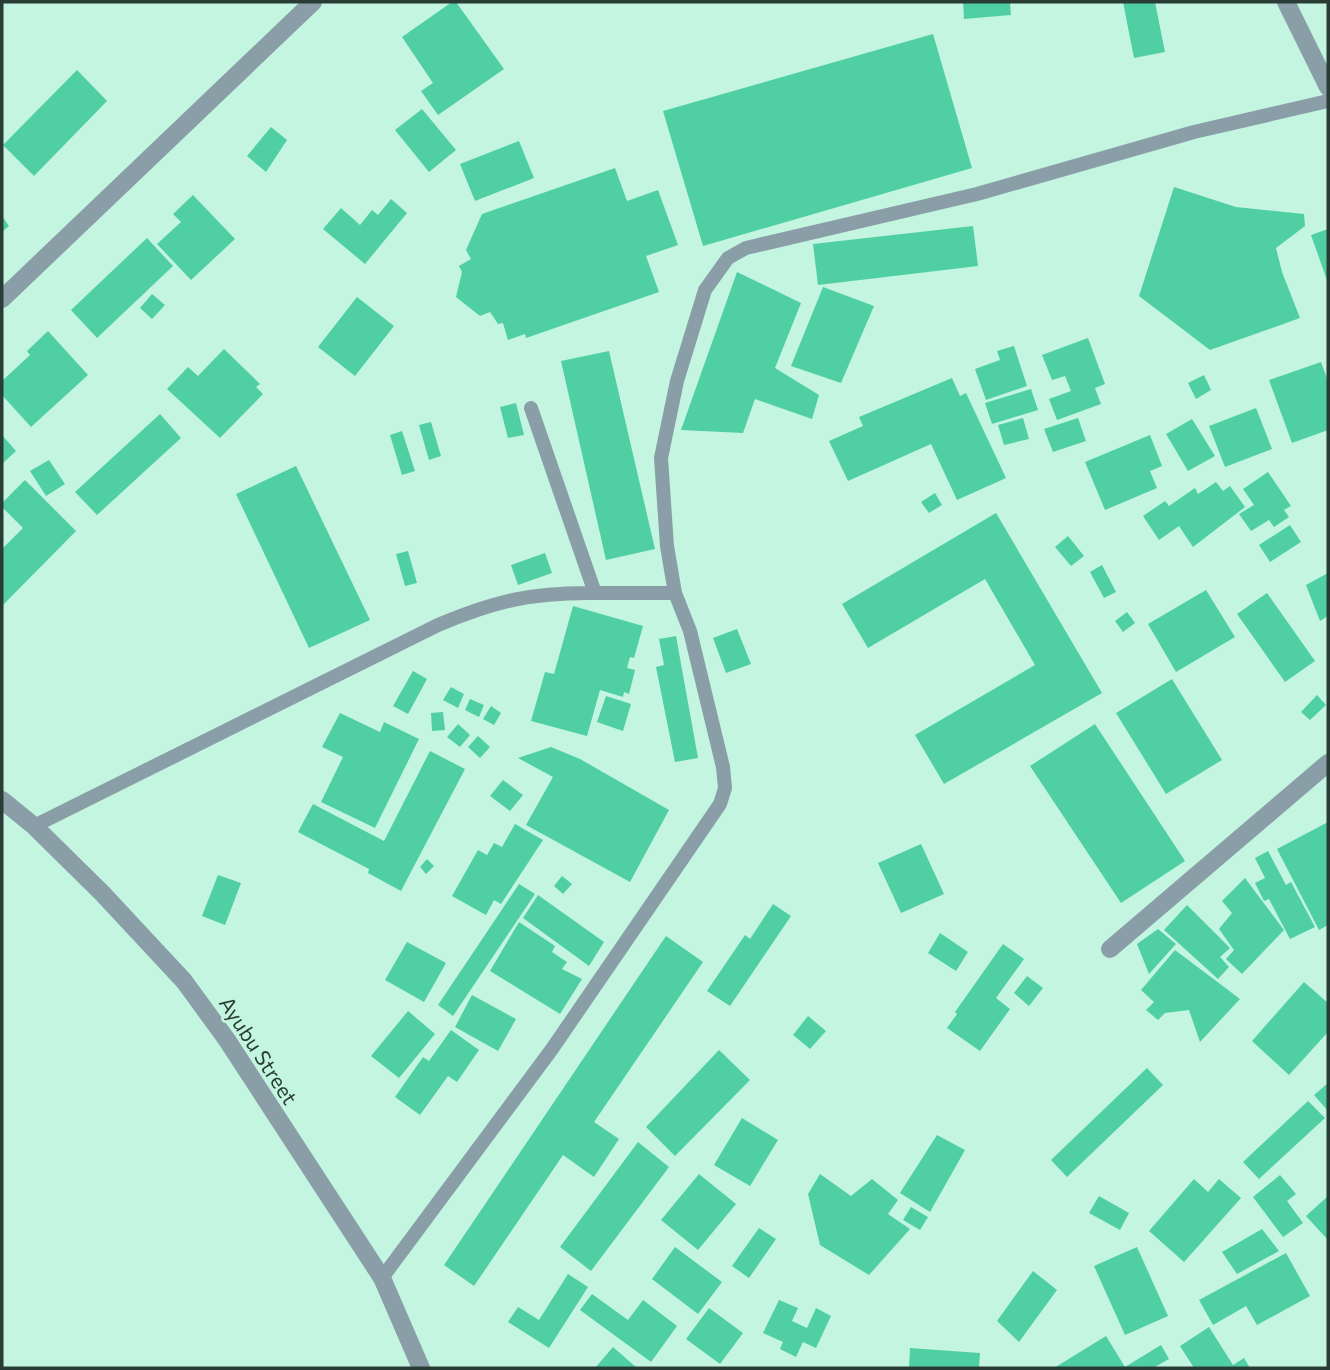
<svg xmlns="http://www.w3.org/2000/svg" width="1330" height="1370" viewBox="0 0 1330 1370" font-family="Commissioner,sans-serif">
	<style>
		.building { fill: #50cfa5 }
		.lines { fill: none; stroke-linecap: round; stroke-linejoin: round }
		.service { stroke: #8a9ea7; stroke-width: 14 }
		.minor { stroke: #8a9ea7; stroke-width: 18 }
		.labels { text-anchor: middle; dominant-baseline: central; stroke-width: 5; stroke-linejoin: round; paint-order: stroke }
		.street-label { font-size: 21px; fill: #293c35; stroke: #c3f5e1 }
	</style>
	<rect width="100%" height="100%" fill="#c3f5e1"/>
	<path class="building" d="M452 2H456L504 69 438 115 421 91 433 83 402 37Z
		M963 2H1010L1011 15 964 19Z
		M1123 2H1155L1165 52 1134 58Z
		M933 34 972 168 703 246 663 111Z
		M77 70 107 101 34 176 3 145Z
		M422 109 456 150 429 172 395 130Z
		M271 127 287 140 266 172 247 156Z
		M519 141 534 178 475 201 460 164Z
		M615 168 627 201 658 190 678 245 646 256 659 292 526 338 525 334 508 340 503 323 498 324 490 312 480 316 456 297 462 272 459 266 471 259 466 250 482 214Z
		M1174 187 1236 207 1304 214 1305 226 1276 248 1282 272 1300 318 1210 350 1139 296Z
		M193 195 235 239 191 280 157 244 181 222 173 214Z
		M391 199 407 213 365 264 323 229 341 208 360 225 372 210 378 215Z
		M2 216 9 226 2 232Z
		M973 226 978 266 818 285 813 244Z
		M1328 229V283L1311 235Z
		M147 238 173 266 97 338 71 310Z
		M737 272 801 303 775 368 819 395 812 419 755 399 743 433 681 430Z
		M823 287 874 306 841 383 791 366Z
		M152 294 165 305 152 319 140 308Z
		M357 297 394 326 355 376 318 347Z
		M48 331 88 375 31 427 2 395V381L30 355 27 351Z
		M1088 338 1105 384 1095 388 1101 404 1057 420 1049 399 1071 391 1065 376 1052 380 1042 355Z
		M1014 346 1027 386 986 400 975 369 1000 360 997 351Z
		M224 349 260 384 256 387 263 394 220 438 167 389 188 367 198 376Z
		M609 351 655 549 606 560 561 361Z
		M1321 362 1328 381V430L1292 443 1269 380Z
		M1204 375 1211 390 1196 399 1188 383Z
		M952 378 960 396 966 393 1006 478 957 500 931 444 848 481 829 441 863 426 859 417Z
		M1031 389 1038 410 992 424 985 403Z
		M516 403 524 435 508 438 500 407Z
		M1256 408 1272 449 1225 467 1209 426Z
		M160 414 181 438 97 515 75 492Z
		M1023 418 1029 439 1004 445 998 425Z
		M1078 418 1086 441 1053 452 1044 429Z
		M1192 419 1215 456 1188 471 1166 434Z
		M431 422 441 456 429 460 419 425Z
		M402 431 415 471 402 475 390 435Z
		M2 435 16 451 2 464Z
		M1150 435 1162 466 1150 471 1157 488 1105 510 1085 462Z
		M49 460 65 484 46 496 30 471Z
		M296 466 370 620 309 648 236 494Z
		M1268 472 1291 506 1284 510 1289 517 1274 527 1269 520 1251 531 1239 514 1254 505 1243 489Z
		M25 480 76 531 2 606V549L23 528 2 507V503Z
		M1216 482 1223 491 1230 486 1245 507 1193 547 1179 526 1159 540 1143 516 1165 501 1169 506 1195 488 1198 494Z
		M935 493 942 505 929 513 921 502Z
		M996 513 1102 693 944 784 915 735 1035 665 985 579 868 648 842 604Z
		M1290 525 1301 542 1270 562 1259 545Z
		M1068 536 1084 556 1071 566 1055 547Z
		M408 551 417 583 405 586 396 554Z
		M545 553 552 573 518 585 511 565Z
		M1102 565 1116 592 1104 598 1090 572Z
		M1328 573V616L1320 621 1306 585Z
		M1206 590 1235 637 1176 672 1148 624Z
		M1267 593 1315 661 1285 682 1237 614Z
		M573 606 643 626 634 658 630 657 627 668 635 670 629 694 624 692 623 697 600 690 587 736 531 721 545 672 554 674Z
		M1127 612 1135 623 1123 632 1115 621Z
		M737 629 751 664 726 673 713 638Z
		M676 636 698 758 675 762 656 667 664 665 659 639Z
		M413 671 427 679 408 714 393 706Z
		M1172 679 1222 760 1166 794 1116 713Z
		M451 687 464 694 458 708 443 700Z
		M1317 695 1326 705 1310 720 1301 712Z
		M606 696 631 704 623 731 597 722Z
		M470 699 484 705 479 717 465 710Z
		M491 706 501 713 494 725 483 719Z
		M443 712 445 730 432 731 431 713Z
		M340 713 380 732 384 722 419 739 375 828 321 802 343 757 322 747Z
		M458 724 470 735 460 747 447 737Z
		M1095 724 1185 861 1121 903 1030 766Z
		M478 736 490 747 480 758 468 747Z
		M551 747 580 759 669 810 630 882 526 825 553 777 518 758Z
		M430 751 465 769 401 891 368 873 369 869 298 832 313 804 384 841Z
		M503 780 523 795 510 811 490 796Z
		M1328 822V925L1319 930 1277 849Z
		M515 824 543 840 501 904 494 900 486 915 452 896 478 850 487 855 494 843 502 847Z
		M921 844 944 894 901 913 878 863Z
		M1268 851 1286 885 1291 882 1315 927 1290 939 1269 899 1264 901 1255 883 1265 878 1255 858Z
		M427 859 434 866 426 874 420 867Z
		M218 875 241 883 225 925 202 916Z
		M562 876 572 884 563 894 554 886Z
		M1245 878 1284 930 1242 974 1226 959 1234 950 1219 929 1232 913 1222 901Z
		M519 884 535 894 453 1016 438 1005Z
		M538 895 604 942 589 966 523 918Z
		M773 904 791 916 730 1006 707 991 745 935 750 939Z
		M1187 905 1230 948 1220 957 1229 967 1218 979 1164 930Z
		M519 922 555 946 552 952 567 962 562 969 582 979 560 1014 490 971Z
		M1158 929 1176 944 1149 974 1137 944Z
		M940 933 968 952 956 971 928 953Z
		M666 936 703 962 594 1122 619 1139 594 1177 563 1155 474 1286 444 1265Z
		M407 942 446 963 424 1002 385 980Z
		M1003 944 1024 959 996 998 1010 1009 980 1051 947 1028 957 1014 955 1012Z
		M1175 950 1240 999 1200 1042 1189 1010 1165 1013 1158 1020 1146 1010 1154 1002 1141 990Z
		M1027 976 1043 988 1029 1006 1014 993Z
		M1304 982 1328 1003V1032L1289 1075 1252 1041Z
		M472 995 516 1019 498 1051 455 1027Z
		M408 1011 435 1034 399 1078 371 1056Z
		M808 1016 826 1031 810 1049 793 1035Z
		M451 1030 479 1050 457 1082 448 1076 420 1115 395 1097 423 1057 429 1061Z
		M719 1050 750 1080 675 1156 646 1127Z
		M1147 1068 1163 1085 1067 1177 1051 1160Z
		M1328 1083V1111L1314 1095Z
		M1308 1101 1325 1118 1259 1179 1243 1162Z
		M742 1118 778 1140 750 1186 714 1165Z
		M937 1135 965 1150 930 1212 900 1193Z
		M638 1142 669 1167 591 1271 560 1247Z
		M699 1174 736 1204 698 1250 661 1220Z
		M820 1174 851 1196 872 1179 898 1200 888 1214 910 1229 869 1275 820 1245 808 1194Z
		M1280 1175 1296 1194 1287 1201 1303 1223 1283 1237 1253 1197Z
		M1194 1179 1208 1192 1219 1179 1241 1198 1184 1262 1149 1231Z
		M1099 1196 1129 1213 1120 1230 1089 1213Z
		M1328 1196V1240L1306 1216Z
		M911 1207 928 1217 920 1230 903 1220Z
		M759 1228 776 1239 749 1278 732 1266Z
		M1262 1229 1279 1251 1237 1274 1222 1252Z
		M675 1247 722 1282 698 1314 652 1279Z
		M1137 1247 1168 1316 1125 1335 1094 1266Z
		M1286 1253 1310 1296 1257 1325 1246 1306 1213 1325 1199 1300Z
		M1033 1271 1057 1290 1019 1342 997 1321Z
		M568 1274 588 1287 549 1348 508 1322 518 1307 539 1320Z
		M592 1294 628 1320 643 1300 677 1326 651 1362 580 1310Z
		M779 1300 798 1308 792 1321 807 1328 816 1308 831 1316 816 1348 803 1342 796 1357 780 1349 783 1342 763 1333Z
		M709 1308 743 1333 720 1364 686 1339Z
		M1209 1327 1233 1365 1244 1358 1250 1368H1194L1180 1346Z
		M1106 1336 1125 1367 1161 1345 1169 1359 1153 1368H1054Z
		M613 1347 637 1368H595Z
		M910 1348 980 1353 979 1368H909Z"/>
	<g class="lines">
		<path class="service" d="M531 408 595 593H675
			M34 826 438 625C495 601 533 592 595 593
			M382 1278 552 1049 720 804 725 788 723 767 690 631 675 593 667 546 661 458 677 381 705 290 728 258 746 248 977 194 1194 132 1328 101"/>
		<path class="minor" d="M1286 2 1328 87
			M2 299 313 2
			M2 800 34 826 102 893 184 981 227 1040 382 1278 421 1368
			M1110 949 1328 763"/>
	</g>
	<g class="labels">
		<g class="street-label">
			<text transform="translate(259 1050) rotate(57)">Ayubu Street</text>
		</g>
	</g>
	<rect width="1330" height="1370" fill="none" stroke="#293c35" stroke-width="7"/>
</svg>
